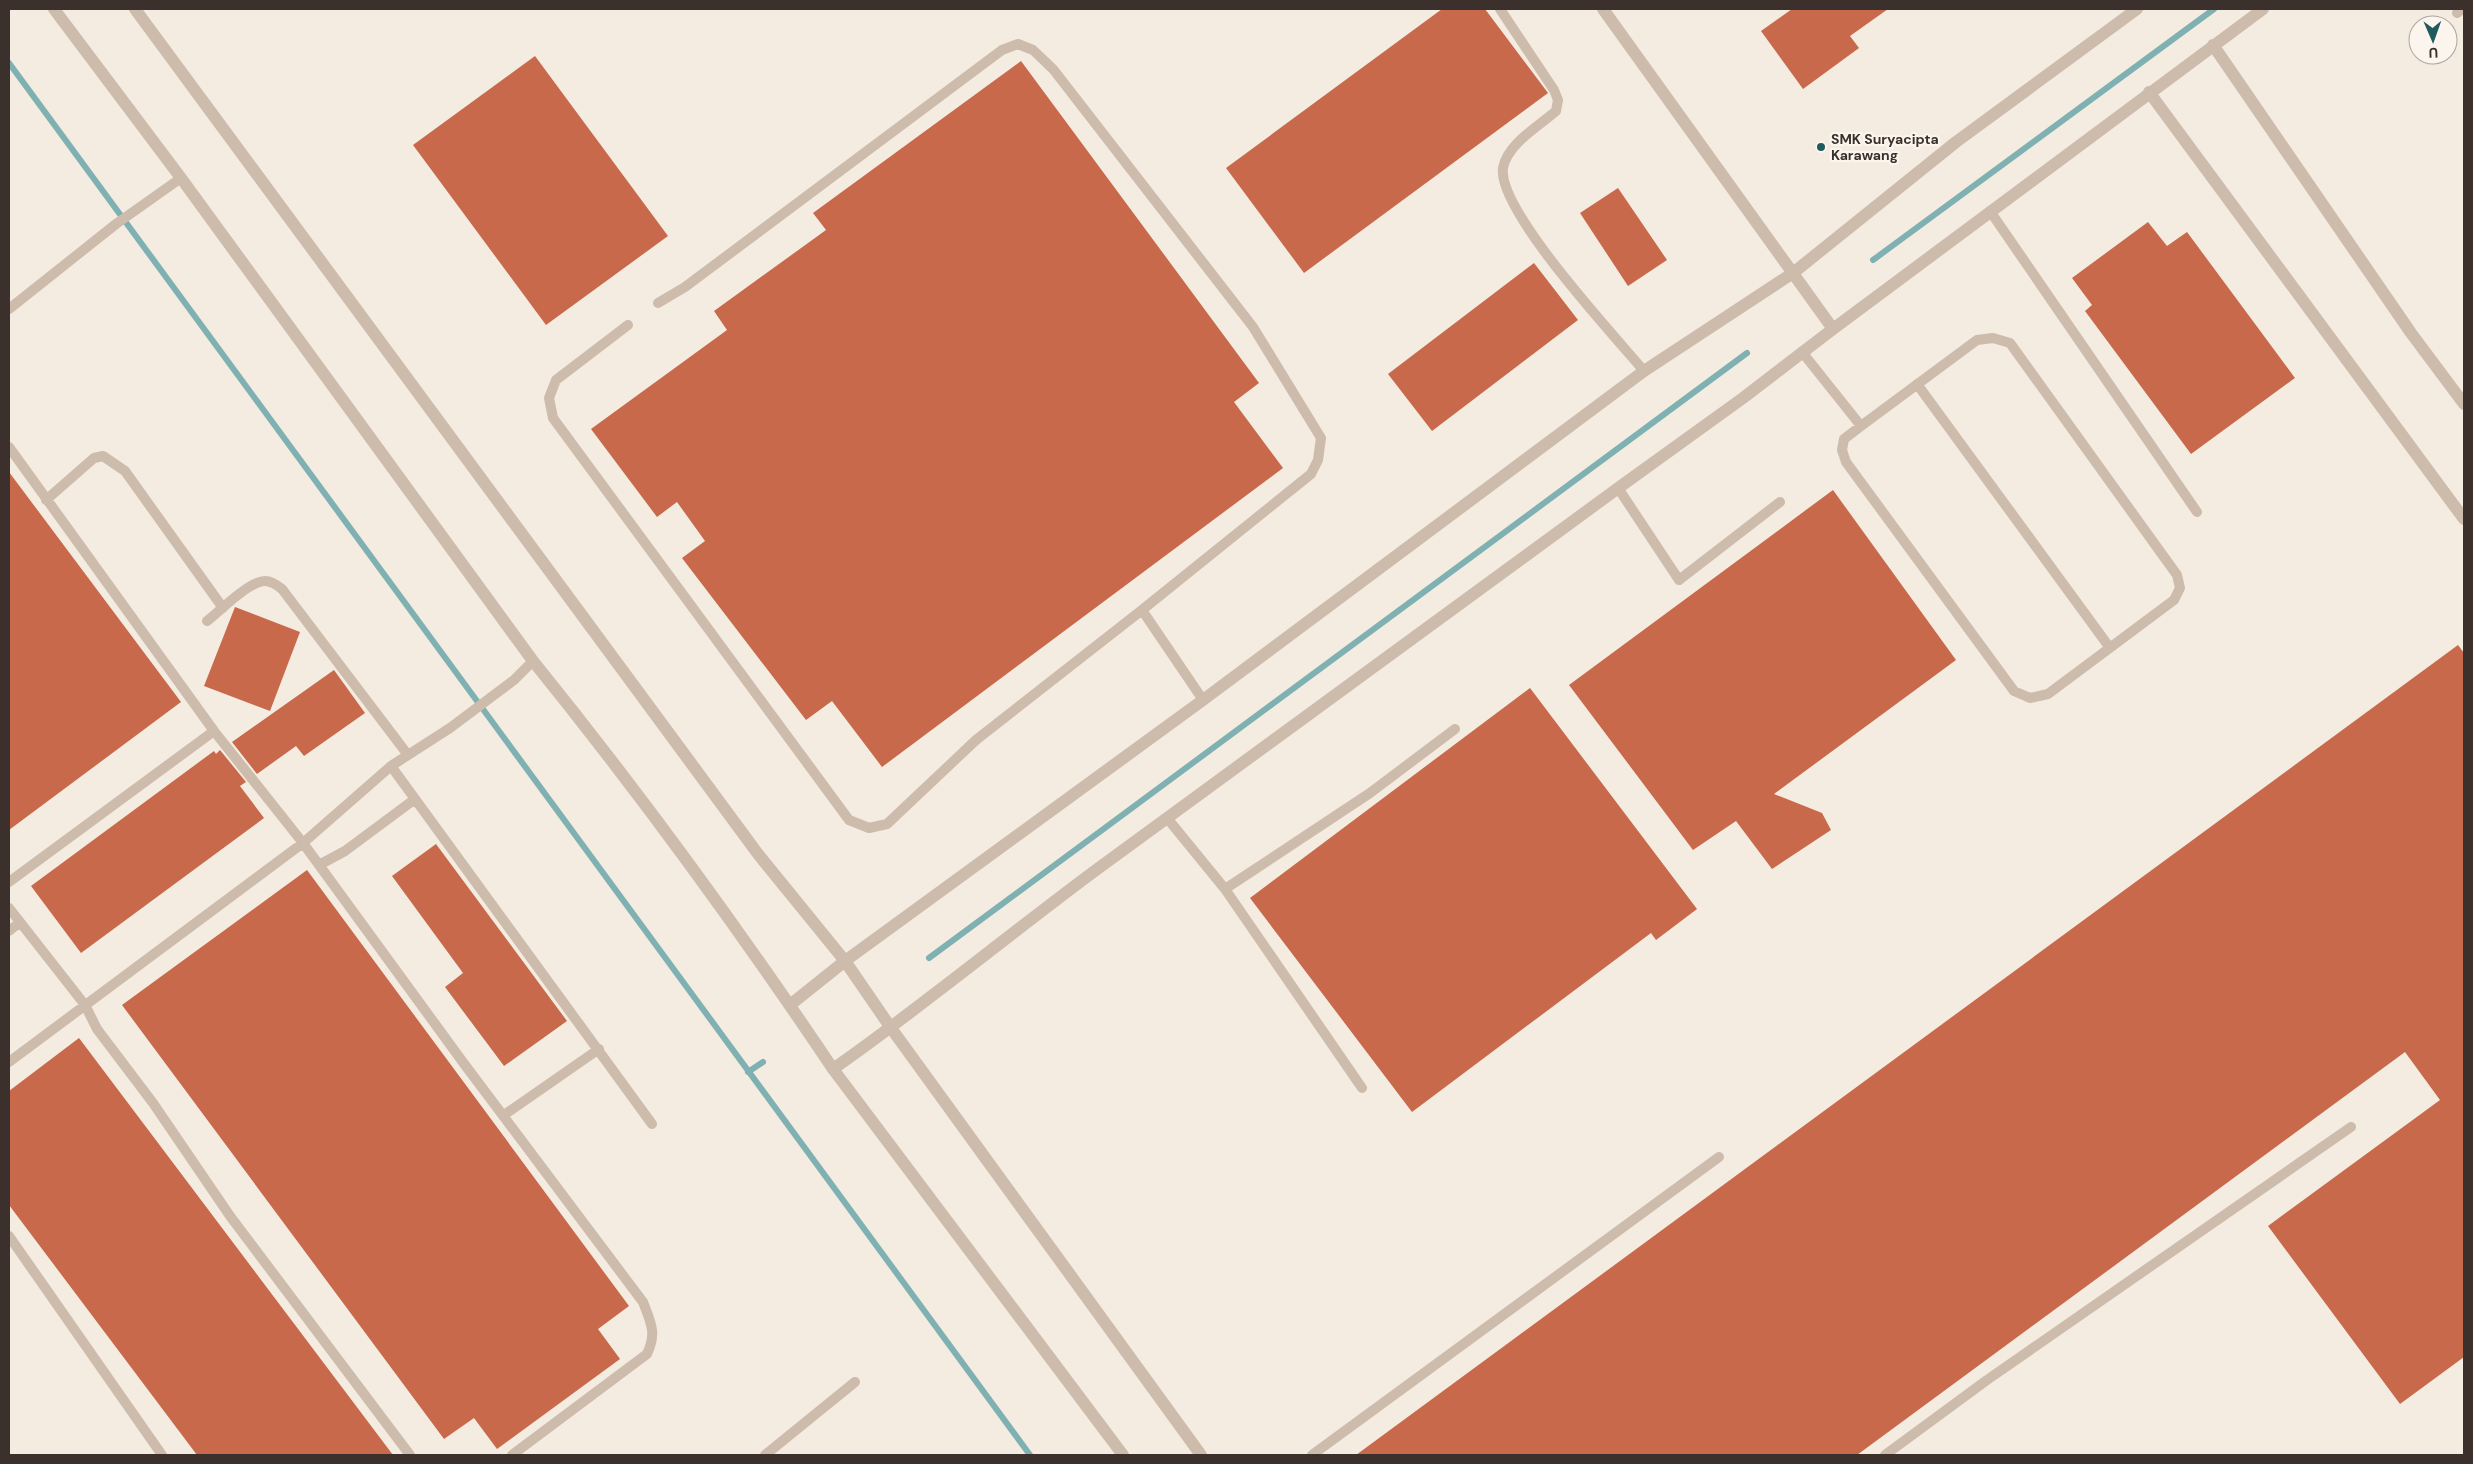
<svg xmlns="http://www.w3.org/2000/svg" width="2473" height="1464" viewBox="0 0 2473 1464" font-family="'DM Sans',sans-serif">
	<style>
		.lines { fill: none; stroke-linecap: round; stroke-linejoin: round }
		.stream { stroke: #7fb0b2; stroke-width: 6 }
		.building { fill: #c8694b }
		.service { stroke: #cdbbac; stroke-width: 10 }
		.minor { stroke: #cdbbac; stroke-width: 12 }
		.tertiary { stroke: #cdbbac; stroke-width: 12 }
		.poi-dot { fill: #1f5a5e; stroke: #fbf5ee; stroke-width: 2 }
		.labels { text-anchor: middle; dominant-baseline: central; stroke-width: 4.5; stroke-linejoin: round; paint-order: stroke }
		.poi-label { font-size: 14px; font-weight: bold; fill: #3b302b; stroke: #fbf5ee; text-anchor: start }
	</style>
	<rect width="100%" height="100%" fill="#f4ebe1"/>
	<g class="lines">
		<path class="stream" d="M9 63 1030 1455
			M1873 260 2214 9
			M929 958 1747 353
			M748 1072 763 1062"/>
	</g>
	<path class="building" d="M1442 9H1485L1548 93 1304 273 1226 168Z
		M1792 9H1888L1850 36 1859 48 1803 89 1761 31Z
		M535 56 668 236 546 325 413 145Z
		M1021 61 1259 383 1234 402 1283 468 882 767 832 701 806 720 682 558 705 541 677 502 657 517 591 429 727 330 714 311 826 230 813 213Z
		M1618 188 1667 260 1628 286 1580 213Z
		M2148 222 2167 246 2187 232 2295 378 2191 454 2085 311 2092 305 2072 278Z
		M1534 263 1578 320 1432 431 1388 374Z
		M9 472 181 702 9 830Z
		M1833 490 1956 660 1774 794 1822 813 1831 830 1772 869 1736 821 1693 850 1569 685Z
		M235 607 300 632 270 711 204 686Z
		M2458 645 2464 653V1357L2400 1404 2268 1226 2440 1100 2405 1052 1857 1455H1356Z
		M334 670 365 713 304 756 296 746 257 774 232 742Z
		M1530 688 1697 909 1656 940 1651 933 1412 1112 1250 898Z
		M220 750 246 782 240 786 264 818 81 953 31 886 214 751 216 754Z
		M436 844 567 1021 504 1066 445 987 463 973 392 876Z
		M307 870 629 1306 598 1329 620 1359 497 1449 474 1418 444 1439 122 1005Z
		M79 1038 393 1455H197L9 1205V1091Z"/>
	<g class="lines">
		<path class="service" d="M1500 9 1554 90 1558 100 1556 111C1539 126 1507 144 1503 168 1497 210 1614 335 1644 371
			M2457 13 2462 9
			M1990 211 2197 512
			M658 303 685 287 1002 50 1018 44 1033 50 1053 69 1253 327 1321 438 1318 460 1311 474 1142 610
			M9 309 116 224 181 178
			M628 325 556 380 549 398 553 418 849 820 869 828 887 824 976 740 1142 610 1203 700
			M1993 338 2010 343 2177 575 2180 588 2174 600 2048 694 2030 698 2014 691 1846 462 1842 450 1844 439 1861 426 1977 340Z
			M1802 352 1861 426
			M1917 384 2110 648
			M9 447 214 731 303 843 465 1065 643 1302C651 1323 657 1333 647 1354L512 1455
			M1618 488 1679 580 1780 502
			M46 500 94 458 103 456 125 471 223 608
			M207 621C220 611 249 581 265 581 271 581 277 585 282 589L408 755
			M391 766 652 1124
			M1167 818 1225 889 1362 1088
			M319 865 345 851 415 799
			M9 882 214 731
			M1225 889 1370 793 1455 729
			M9 908 85 1005 97 1029 153 1103 230 1216 410 1455
			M9 931 20 922
			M9 1062 303 843 391 766 450 728 514 680 533 661
			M504 1115 599 1049
			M9 1236 162 1455
			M765 1455 855 1382
			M1312 1455 1719 1157
			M1885 1455 1987 1380 2351 1127"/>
		<path class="minor" d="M1603 9 1833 329
			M2213 45 2411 333 2464 404
			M2149 92 2464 519
			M790 1005 845 961 1203 700 1644 371 1793 273 1956 142 2137 9
			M833 1069C923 1006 1007 936 1096 870 1310 712 1526 554 1743 398L1833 329 2263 9"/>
		<path class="tertiary" d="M54 9 181 178 533 661C639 792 739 929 833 1069L1123 1455
			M135 9 758 854 845 961 891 1028 1201 1455"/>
	</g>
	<circle class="poi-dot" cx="1821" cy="147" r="5"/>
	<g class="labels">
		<g class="poi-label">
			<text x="1831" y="139">SMK Suryacipta<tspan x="1831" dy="16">Karawang</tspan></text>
		</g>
	</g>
	<rect width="2473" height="1464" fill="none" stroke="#3b302b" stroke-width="20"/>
	<g transform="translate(2433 40) rotate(178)"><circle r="24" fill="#fbf5ee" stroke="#aea6a0"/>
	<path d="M0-4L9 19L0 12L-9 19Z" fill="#1f5a5e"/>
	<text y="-8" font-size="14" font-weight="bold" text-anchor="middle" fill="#3b302b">U</text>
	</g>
</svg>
